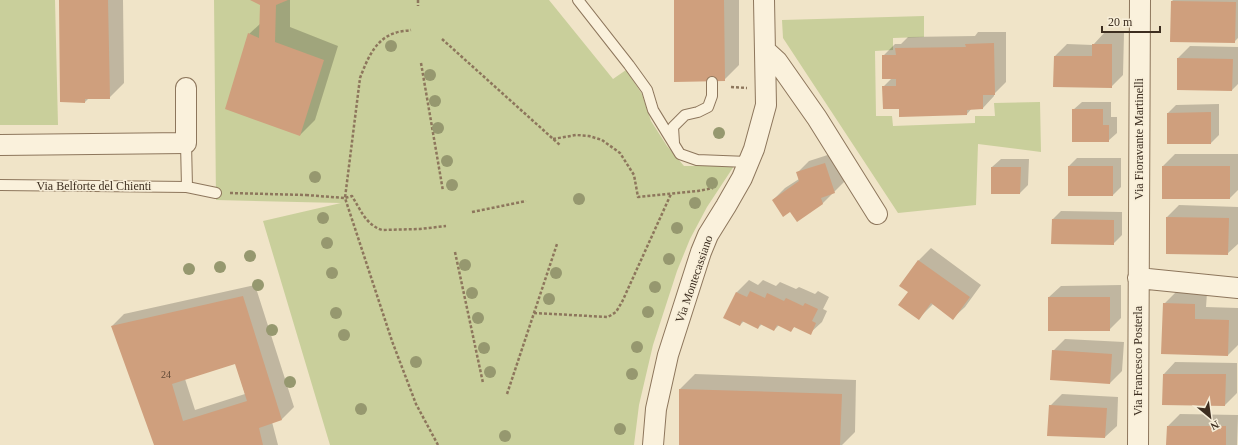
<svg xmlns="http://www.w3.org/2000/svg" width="1238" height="445" viewBox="0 0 1238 445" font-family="'Times New Roman',serif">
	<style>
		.green { fill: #c9cf9b }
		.shadow { fill: #0003; fill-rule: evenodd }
		.building { fill: #cf9f7d; fill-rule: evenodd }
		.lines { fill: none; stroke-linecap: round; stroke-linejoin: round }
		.service-casing { stroke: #8d765c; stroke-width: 12 }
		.minor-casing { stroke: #8d765c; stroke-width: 22 }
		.path { stroke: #8d765c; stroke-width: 2.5; stroke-dasharray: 3 2; stroke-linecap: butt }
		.service { stroke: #faf1dc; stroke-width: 10 }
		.minor { stroke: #faf1dc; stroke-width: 20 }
		.tree { fill: #96986f }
		.labels { text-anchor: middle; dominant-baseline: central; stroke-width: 3; stroke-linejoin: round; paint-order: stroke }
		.number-label { font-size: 10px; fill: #624a37 }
		.street-label { font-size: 12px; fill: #3d2e20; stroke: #f7eed8 }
	</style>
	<rect width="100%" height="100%" fill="#f0e4c8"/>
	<path class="green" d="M0 0H55L58 125H0Z
		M214 0H549L613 79 626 70 642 94 651 121 667 146 684 166H734L707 207 690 239 677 271 653 345 639 405 634 445H330L263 221 341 203 216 200Z
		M924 16V37L893 38V50L875 51 876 116H892L893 126 975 123V116H995L994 103 1040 102 1041 152 978 144 976 205 898 213 783 38 782 20Z"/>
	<path class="shadow" d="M60 0H123L124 83 109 98H89L85 102Z
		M252 0H290V27L338 46 315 120 300 135 249 34 261 23V4Z
		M675 0H739V65L724 80Z
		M1173 0H1238V38L1234 42 1172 1Z
		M978 32H1006V82L994 94V96L983 108H972L967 114 900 107 883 87 892 78 883 56 895 44H901L908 37 975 36Z
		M1105 32 1124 33 1123 75 1111 87 1055 56 1067 44 1093 45Z
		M1190 46 1238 47V84L1232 90 1178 58Z
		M1082 102H1111V117H1117V133L1108 141 1073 110Z
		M1219 104V135L1211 143 1168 113 1176 105Z
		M837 152 846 180 822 204 791 211 773 200 785 188 799 179 797 173 809 161Z
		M1175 154H1238V190L1230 198 1163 166Z
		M1077 158H1121V187L1113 195 1069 166Z
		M1001 159H1029L1028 185 1020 193 992 167Z
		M1179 205 1238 207V244L1227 254 1167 217Z
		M1061 211 1122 212V235L1113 244 1053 219Z
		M931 248 981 285 965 307 953 318 933 304 919 318 910 292 901 286 919 260Z
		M749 280 758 285 763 280 776 286 780 282 796 289 799 287 815 294 818 291 829 297 823 309 827 311 822 322 810 333 795 326 791 330 779 325 774 330 762 324 758 328 744 321 740 325 725 318 737 292Z
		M255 285 294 407 282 419 272 422 278 445H156L112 326 124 314ZM236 363 245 394 195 410 185 379Z
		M1121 285V318L1109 330 1049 297 1061 286Z
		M1176 292 1207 293 1206 307 1238 308V345L1228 355 1164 304Z
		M1065 339 1124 342 1122 371 1110 383 1053 351Z
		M1175 362 1237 363V393L1225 405 1164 374Z
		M695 374 856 380 855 432 842 445H731L680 389Z
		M1062 394 1118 397 1117 426 1105 437 1050 406Z
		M1180 414 1238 415 1237 445H1167L1168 426Z"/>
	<path class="building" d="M59 0H108L110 99H85V103L60 102Z
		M250 0H288L276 5 275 42 324 60 300 136 225 109 248 33 259 38 260 5Z
		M674 0H724L725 81 674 82Z
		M1171 1 1236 2 1235 43 1170 42Z
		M994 43 995 95H983V109L967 110V115L899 117V109H883L882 86H896V79H882V55H896L895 48 966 47 965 44Z
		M1092 44H1112V88L1053 87 1054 56H1092Z
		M1177 58 1233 59 1232 91 1177 90Z
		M1072 109H1103V125H1109V142H1072Z
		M1211 112V144H1167V113Z
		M825 163 835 193 821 198 823 204 797 222 790 212 783 217 772 200 799 181 796 172Z
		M1068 166H1113V196H1068Z
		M1162 166H1230V199H1162Z
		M991 167H1021L1020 194H991Z
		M1166 217 1229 218 1228 255 1166 254Z
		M1052 219 1114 220V245L1051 244Z
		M918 260 970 297 953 320 931 303 919 320 898 305 908 292 899 286Z
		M750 291 765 298 767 293 784 301 786 298 803 306 805 303 818 309 812 321 816 323 811 335 794 327 791 332 777 325 774 331 760 324 758 329 742 321 740 326 723 318 736 292 747 297Z
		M243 296 282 420 259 428 263 445H154L111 326ZM235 364 247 401 183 421 172 384Z
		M1048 297H1110V331H1048Z
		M1163 303 1195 304V319L1229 320 1228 356 1161 354Z
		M1052 350 1112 354 1110 384 1050 380Z
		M1163 374H1226L1225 406 1162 405Z
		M679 389 842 394 840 445H679Z
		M1049 405 1107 408 1105 438 1047 436Z
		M1167 426H1226V445H1166Z"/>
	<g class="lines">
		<g class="service-casing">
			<path id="service" d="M578 0 629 65 647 90 653 110 680 154 697 160 748 162
				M186 143 187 187
				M674 143 673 127 685 115 698 112 708 107 712 96V82
				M0 185 187 187 216 193"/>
		</g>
		<g class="minor-casing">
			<path id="minor" d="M765 50 777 61 817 118 877 214
				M0 145 186 143V88
				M1138 278 1238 288
				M653 445 656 409 668 355 701 252 708 235 726 206 742 178 754 149 766 105 764 0
				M1138 445 1140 0"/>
		</g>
		<path class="path" d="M418 0V6
			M442 39 561 146
			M421 63 443 191
			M731 87 747 88
			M553 139 576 135 589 136 602 140 620 153 634 175 638 197 698 191 713 188
			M230 193 306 195
			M306 195 345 198 360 78C367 60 375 39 395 33 400 31 406 31 411 30
			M472 212 526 201
			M455 252 483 383
			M534 313 608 317 616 312 622 302 671 194
			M507 394 557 244
			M438 445 416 404 392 341 345 198 352 196C360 209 366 225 382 230L420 229 446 226"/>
		<use href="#service" class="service"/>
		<use href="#minor" class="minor"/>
	</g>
	<g class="tree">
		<circle cx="391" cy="46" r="6"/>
		<circle cx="430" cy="75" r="6"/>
		<circle cx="435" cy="101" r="6"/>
		<circle cx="438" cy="128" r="6"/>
		<circle cx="719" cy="133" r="6"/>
		<circle cx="447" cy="161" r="6"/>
		<circle cx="315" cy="177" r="6"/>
		<circle cx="712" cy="183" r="6"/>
		<circle cx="452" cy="185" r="6"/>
		<circle cx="579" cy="199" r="6"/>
		<circle cx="695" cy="203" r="6"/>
		<circle cx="323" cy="218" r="6"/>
		<circle cx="677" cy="228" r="6"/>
		<circle cx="327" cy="243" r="6"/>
		<circle cx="250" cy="256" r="6"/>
		<circle cx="669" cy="259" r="6"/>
		<circle cx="465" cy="265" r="6"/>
		<circle cx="220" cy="267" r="6"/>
		<circle cx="189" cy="269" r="6"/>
		<circle cx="332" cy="273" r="6"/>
		<circle cx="556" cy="273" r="6"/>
		<circle cx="258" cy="285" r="6"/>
		<circle cx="655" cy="287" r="6"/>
		<circle cx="472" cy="293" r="6"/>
		<circle cx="549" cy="299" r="6"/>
		<circle cx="648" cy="312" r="6"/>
		<circle cx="336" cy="313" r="6"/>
		<circle cx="478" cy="318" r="6"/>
		<circle cx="272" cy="330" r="6"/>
		<circle cx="344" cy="335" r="6"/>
		<circle cx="637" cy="347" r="6"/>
		<circle cx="484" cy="348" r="6"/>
		<circle cx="416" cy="362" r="6"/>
		<circle cx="490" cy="372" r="6"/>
		<circle cx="632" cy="374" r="6"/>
		<circle cx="290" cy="382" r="6"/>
		<circle cx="361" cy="409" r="6"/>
		<circle cx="620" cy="429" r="6"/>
		<circle cx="505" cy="436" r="6"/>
	</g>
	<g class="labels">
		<g class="number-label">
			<text x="166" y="374">24</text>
		</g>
		<g class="street-label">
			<text transform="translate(1139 139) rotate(-90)">Via Fioravante Martinelli</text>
			<text x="94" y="186">Via Belforte del Chienti</text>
			<text transform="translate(694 279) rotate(-71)">Via Montecassiano</text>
			<text transform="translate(1138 361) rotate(-90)">Via Francesco Posterla</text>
		</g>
	</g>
	<g transform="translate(1210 417) rotate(151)" stroke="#f7eed8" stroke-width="3" paint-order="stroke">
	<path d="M0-3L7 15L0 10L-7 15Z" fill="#3d2e20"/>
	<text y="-6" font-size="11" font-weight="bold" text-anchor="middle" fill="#3d2e20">N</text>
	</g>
	<path d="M1102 26v6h58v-6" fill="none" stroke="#3d2e20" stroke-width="2"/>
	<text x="1108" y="26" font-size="12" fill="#3d2e20" stroke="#f7eed8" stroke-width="3" paint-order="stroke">20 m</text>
</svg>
